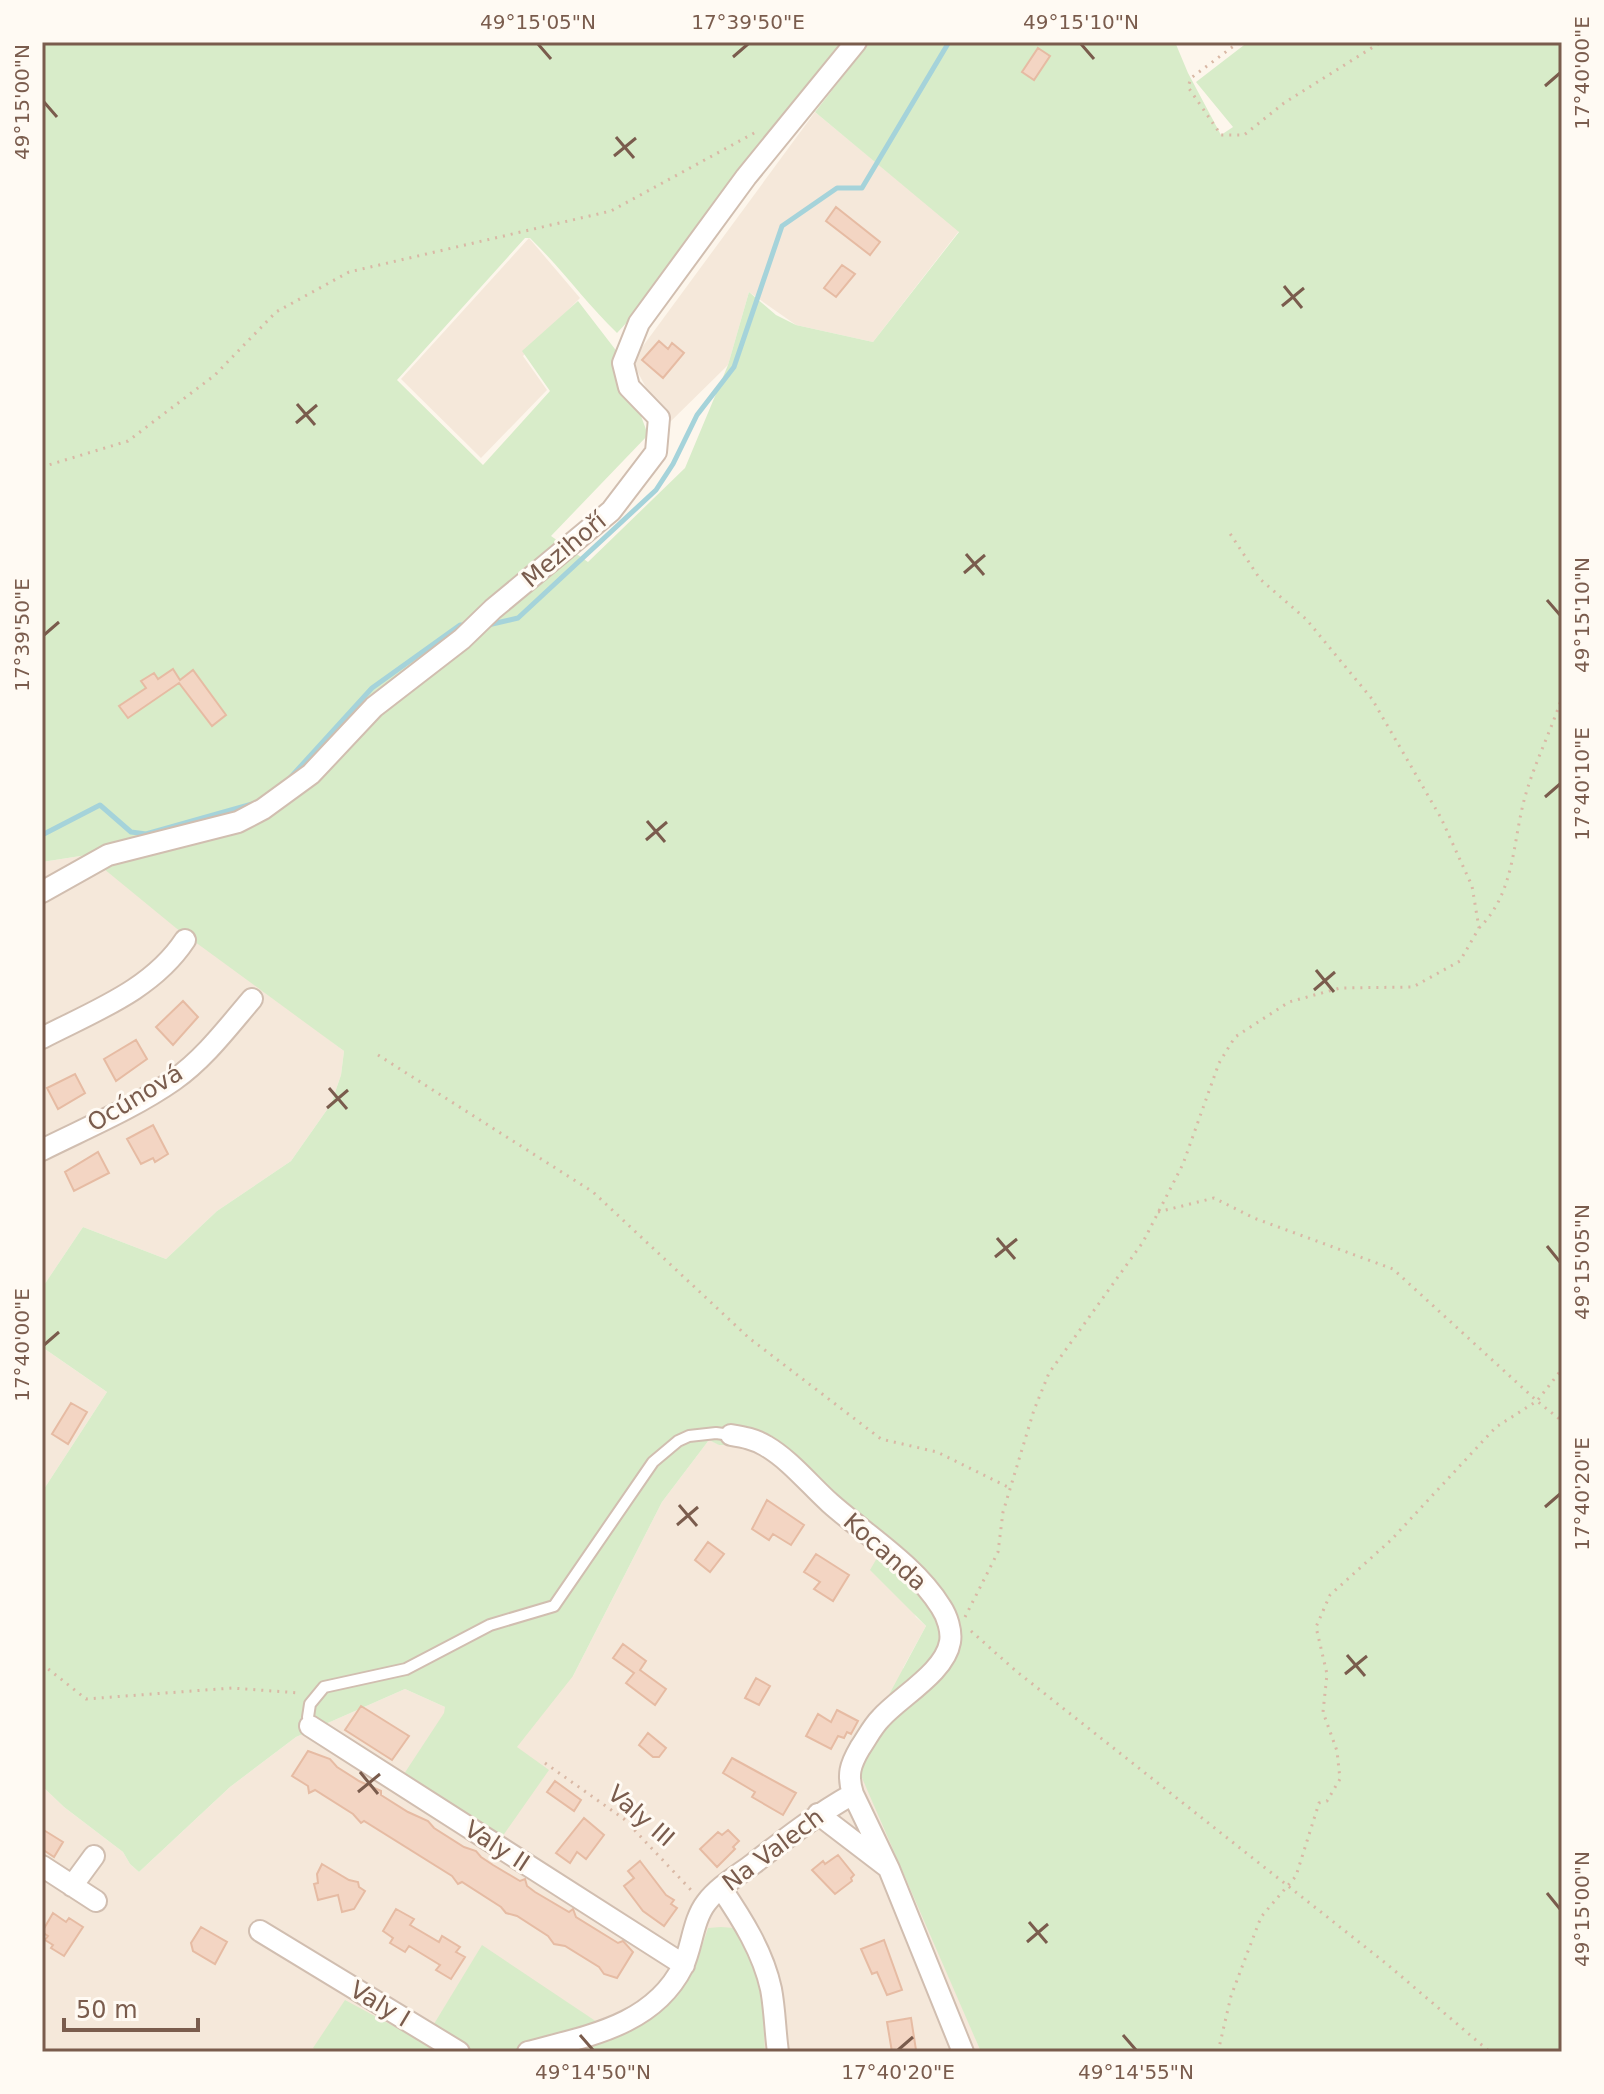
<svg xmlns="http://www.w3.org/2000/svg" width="1604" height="2094" viewBox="0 0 1604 2094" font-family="'DejaVu Sans',sans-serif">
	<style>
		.residential { fill: #f5e8da }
		.green { fill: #d8ecc9 }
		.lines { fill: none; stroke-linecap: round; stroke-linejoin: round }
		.stream { stroke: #a5d3da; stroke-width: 5 }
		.building { fill: #f3d5c3; stroke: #e6bba3; stroke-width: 2 }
		.service-casing { stroke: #d1beb0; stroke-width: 14 }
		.minor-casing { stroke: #d1beb0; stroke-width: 24 }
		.path { stroke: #d9b8a5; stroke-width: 3; stroke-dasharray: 2 6; stroke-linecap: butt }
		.service { stroke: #fff; stroke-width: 10 }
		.minor { stroke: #fff; stroke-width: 20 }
		.ticks { fill: none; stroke: #7a5c4d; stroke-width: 3 }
		.labels { text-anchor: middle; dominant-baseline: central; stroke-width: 6; stroke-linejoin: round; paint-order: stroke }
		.street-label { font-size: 24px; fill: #7a5c4d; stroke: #fffaf3 }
		.neatline { fill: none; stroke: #7a5c4d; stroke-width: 3 }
		.ticks-label { font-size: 20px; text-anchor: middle; fill: #7a5c4d }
	</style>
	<rect width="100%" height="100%" fill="#fdf6ec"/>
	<path class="residential" d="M815 112 959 231 873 342 796 325 749 292 728 365 666 426 632 361Z
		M529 238 580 298 523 356 547 390 481 458 401 379Z
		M87 855 344 1051 341 1075 331 1104 291 1161 217 1211 166 1259 83 1227 42 1288V862Z
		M42 1347 107 1392 42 1492Z
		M709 1440 720 1445H748L828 1501 881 1551 916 1617 926 1626 903 1668 964 2011 981 2052H42V1786L64 1807 123 1852 130 1864 139 1872 230 1787 296 1737 405 1689 445 1707 573 1676 662 1502Z"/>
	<path class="green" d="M42 42H841L706 215 641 307 617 333C586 303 561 268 530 238H525L397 380 483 465 550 391 522 351 578 301 618 353 648 435 551 536 588 562 685 468 728 365 749 292 776 315 796 325 873 342 959 232 815 112 870 42H1175L1188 73 1221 135 1233 127 1196 82 1248 42H1562V2052H981L859 1771 877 1717 926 1626 870 1570 881 1551 828 1501 748 1445H719L709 1440 662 1502 573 1676 517 1747 549 1770 502 1837 402 1777 444 1713 445 1707 405 1689 296 1737 230 1787 139 1872 130 1864 123 1852 64 1807 42 1786V1492L107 1392 42 1347V1288L83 1227 166 1259 217 1211 291 1161 331 1104 341 1075 344 1051 176 928 87 855 42 862Z
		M721 1927 734 1928 761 1978 765 2052H318L313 2048 345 2000 423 2042 482 1945 597 2022 624 2032 677 1997 695 1967 708 1928Z"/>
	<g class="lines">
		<path class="stream" d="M488 625 518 618 656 490 673 464 697 415 734 367 782 226 837 188H862L949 42
			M289 779 372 688 460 625H466
			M42 835 100 805 131 832 146 834 259 802"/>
	</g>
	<path class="building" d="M1038 48 1050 56 1034 80 1022 72Z
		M836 207 880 242 870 255 826 221Z
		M842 265 855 274 836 297 824 288Z
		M659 341 668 349 672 343 684 353 663 378 642 360Z
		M173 669 180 680 193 670 226 715 212 726 179 683 128 718 119 706 146 688 141 681 154 673 158 679Z
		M183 1001 198 1017 173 1045 156 1027Z
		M136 1040 147 1059 116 1081 104 1059Z
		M75 1074 85 1093 58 1109 47 1088Z
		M153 1125 168 1154 155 1162 153 1158 141 1164 127 1139Z
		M98 1152 109 1173 74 1191 65 1172Z
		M71 1403 87 1412 68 1444 52 1434Z
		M767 1500 804 1525 791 1545 773 1534 769 1540 752 1529Z
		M708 1542 724 1554 710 1572 695 1560Z
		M816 1554 849 1575 833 1601 814 1589 820 1582 804 1572Z
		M623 1644 646 1661 640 1670 666 1689 655 1705 626 1683 634 1673 613 1658Z
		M756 1678 770 1686 759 1705 745 1698Z
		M361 1706 409 1736 392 1760 345 1730Z
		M837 1710 858 1721 851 1734 847 1732 844 1738 838 1736 831 1749 806 1736 818 1714 831 1722Z
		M648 1733 666 1748 659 1757H653L639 1745Z
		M308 1751 330 1759 337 1767 359 1781 381 1791V1795L408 1812 428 1821 434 1828 464 1847 476 1851 481 1857 493 1865 520 1881 525 1879 527 1886 535 1892 569 1912 573 1909 576 1917 618 1943 623 1941 633 1952 617 1978 604 1974 599 1967 565 1946 554 1944 548 1936 517 1916 506 1913 501 1907 462 1882 458 1884 452 1876 364 1821 361 1823 353 1814 315 1790 309 1793 308 1786 292 1776Z
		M732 1758 796 1793 783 1815 752 1797 755 1792 723 1773Z
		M555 1781 581 1800 574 1811 547 1792Z
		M584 1818 604 1835 586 1859 577 1852 570 1863 556 1853Z
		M42 1829 63 1842 54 1857 42 1849Z
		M728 1830 739 1841 733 1847 735 1849 717 1867 700 1849 718 1832 722 1835Z
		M838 1855 854 1875 851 1878 852 1881 835 1894 812 1870 823 1861 825 1864Z
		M640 1861 666 1895 674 1900 671 1904 677 1908 664 1926 643 1911 624 1886 634 1878 628 1871Z
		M322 1864 349 1880 358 1882 359 1887 365 1891 354 1909 342 1912 338 1895 318 1900 314 1884 318 1883 317 1874Z
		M396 1909 414 1919 410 1925 439 1942 442 1936 460 1947 456 1952 465 1957 451 1979 436 1970 440 1965 409 1946 405 1952 390 1943 393 1938 383 1931Z
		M53 1913 66 1922 69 1918 83 1927 64 1956 51 1948 53 1945 45 1940 48 1936 42 1932Z
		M201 1927 227 1942 215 1964 193 1951 191 1943Z
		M884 1940 902 1990 887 1995 877 1972 872 1974 861 1949Z
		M911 2018 916 2050 892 2052 887 2022Z"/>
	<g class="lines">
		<g class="service-casing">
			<path id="service" d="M310 1726 308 1717 310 1704 324 1687 406 1669 490 1625 554 1606 653 1462 678 1441 689 1436 716 1433 731 1435"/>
		</g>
		<g class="minor-casing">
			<path id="minor" d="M42 892 108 855 238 822 263 809 311 774 374 707 462 639 493 609 611 511 656 452 659 418 629 387 623 363 639 323 746 177 856 42
				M42 1038C94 1011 152 990 185 940
				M42 1150C86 1128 134 1108 174 1080 205 1058 228 1027 252 999
				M731 1435C743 1437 755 1439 766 1446 790 1460 809 1484 830 1503 866 1535 915 1565 941 1607 947 1616 952 1631 950 1642 945 1672 901 1696 881 1718 872 1727 867 1738 860 1748 850 1765 847 1775 853 1794L889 1869 963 2052
				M310 1726 684 1965
				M818 1814 886 1866
				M42 1866 96 1901
				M72 1886 94 1856
				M721 1888C742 1919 763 1952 771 1989 775 2010 775 2031 778 2052
				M260 1931 459 2052
				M528 2052C587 2036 653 2026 683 1966 692 1947 693 1920 706 1903 718 1887 737 1876 753 1864 785 1839 817 1814 853 1794"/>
		</g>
		<path class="path" d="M1239 42 1191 78 1188 87 1221 135H1244L1284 103 1381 42
			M42 467 128 441 215 375 276 312 349 272 611 211 756 132
			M1479 928C1517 891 1512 837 1527 790 1537 758 1552 728 1562 697
			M378 1055 593 1192 749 1338 881 1439 937 1452 1010 1488
			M1158 1212 1214 1198 1254 1218 1393 1269 1537 1401 1562 1421
			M965 1617 998 1552 1003 1512 1034 1410 1049 1373 1143 1242 1183 1164 1219 1063 1235 1037 1289 1002 1340 988 1413 987 1460 961 1479 928 1472 886 1441 818 1372 699 1306 619 1260 579 1229 532
			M971 1631 1016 1671 1388 1965 1490 2052
			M42 1664 86 1699 232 1688 300 1693
			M545 1763 624 1819 691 1890
			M1218 2052 1231 1996 1261 1917 1296 1876 1319 1803 1327 1801 1340 1779 1337 1751 1323 1712 1327 1674 1316 1627 1330 1595 1391 1540 1496 1427 1537 1401 1562 1369"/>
		<use href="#service" class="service"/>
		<use href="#minor" class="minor"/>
	</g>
	<path class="ticks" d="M538 44 551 59M1081 44 1094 59M733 57 748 44M1545 86 1560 73M44 102 57 117M616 137 634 158M614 156 636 138M1284 286 1302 308M1282 306 1304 288M297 404 315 425M296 423 317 405M966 554 984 575M964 573 985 555M1547 600 1560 615M44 635 59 622M1545 797 1560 784M647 821 665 842M646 840 667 822M1316 970 1334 992M1314 990 1335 972M329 1088 347 1109M327 1108 348 1090M997 1238 1015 1259M1547 1246 1560 1262M995 1257 1017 1239M44 1345 59 1332M679 1505 697 1526M1545 1507 1560 1494M677 1525 698 1507M1347 1655 1365 1676M1345 1674 1367 1656M360 1772 378 1794M358 1792 380 1774M1547 1893 1560 1909M1029 1922 1047 1943M1027 1942 1048 1924M580 2035 593 2050M1123 2035 1136 2050M898 2050 913 2037"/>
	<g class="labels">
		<g class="street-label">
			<text transform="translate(564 550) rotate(-40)">Mezihoří</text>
			<text transform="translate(135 1098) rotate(-31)">Ocúnová</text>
			<text transform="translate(885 1552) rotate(42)">Kocanda</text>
			<text transform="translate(641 1816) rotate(41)">Valy III</text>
			<text transform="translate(497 1846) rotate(33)">Valy II</text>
			<text transform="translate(773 1850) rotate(-37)">Na Valech</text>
			<text transform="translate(380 2004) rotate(31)">Valy I</text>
		</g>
	</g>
	<rect width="1604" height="2094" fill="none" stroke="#fffaf3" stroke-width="88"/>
	<path d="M64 2018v12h134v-12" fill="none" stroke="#7a5c4d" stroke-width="4"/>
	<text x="76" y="2018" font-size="24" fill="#7a5c4d" stroke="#fffaf3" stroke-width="6" paint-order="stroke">50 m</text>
	<rect x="44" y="44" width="1516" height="2006" class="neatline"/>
	<g class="ticks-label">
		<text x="538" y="29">49°15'05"N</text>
		<text x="748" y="29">17°39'50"E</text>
		<text x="1081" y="29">49°15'10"N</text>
		<text transform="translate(1582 73) rotate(-90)" y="7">17°40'00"E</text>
		<text transform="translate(22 102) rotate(-90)" y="7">49°15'00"N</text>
		<text transform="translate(1582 615) rotate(-90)" y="7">49°15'10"N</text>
		<text transform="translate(22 635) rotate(-90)" y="7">17°39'50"E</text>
		<text transform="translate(1582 784) rotate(-90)" y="7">17°40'10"E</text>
		<text transform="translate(1582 1262) rotate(-90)" y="7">49°15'05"N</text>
		<text transform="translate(22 1345) rotate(-90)" y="7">17°40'00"E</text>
		<text transform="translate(1582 1494) rotate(-90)" y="7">17°40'20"E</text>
		<text transform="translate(1582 1909) rotate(-90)" y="7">49°15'00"N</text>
		<text x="593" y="2079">49°14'50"N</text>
		<text x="898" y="2079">17°40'20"E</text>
		<text x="1136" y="2079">49°14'55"N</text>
	</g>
</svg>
